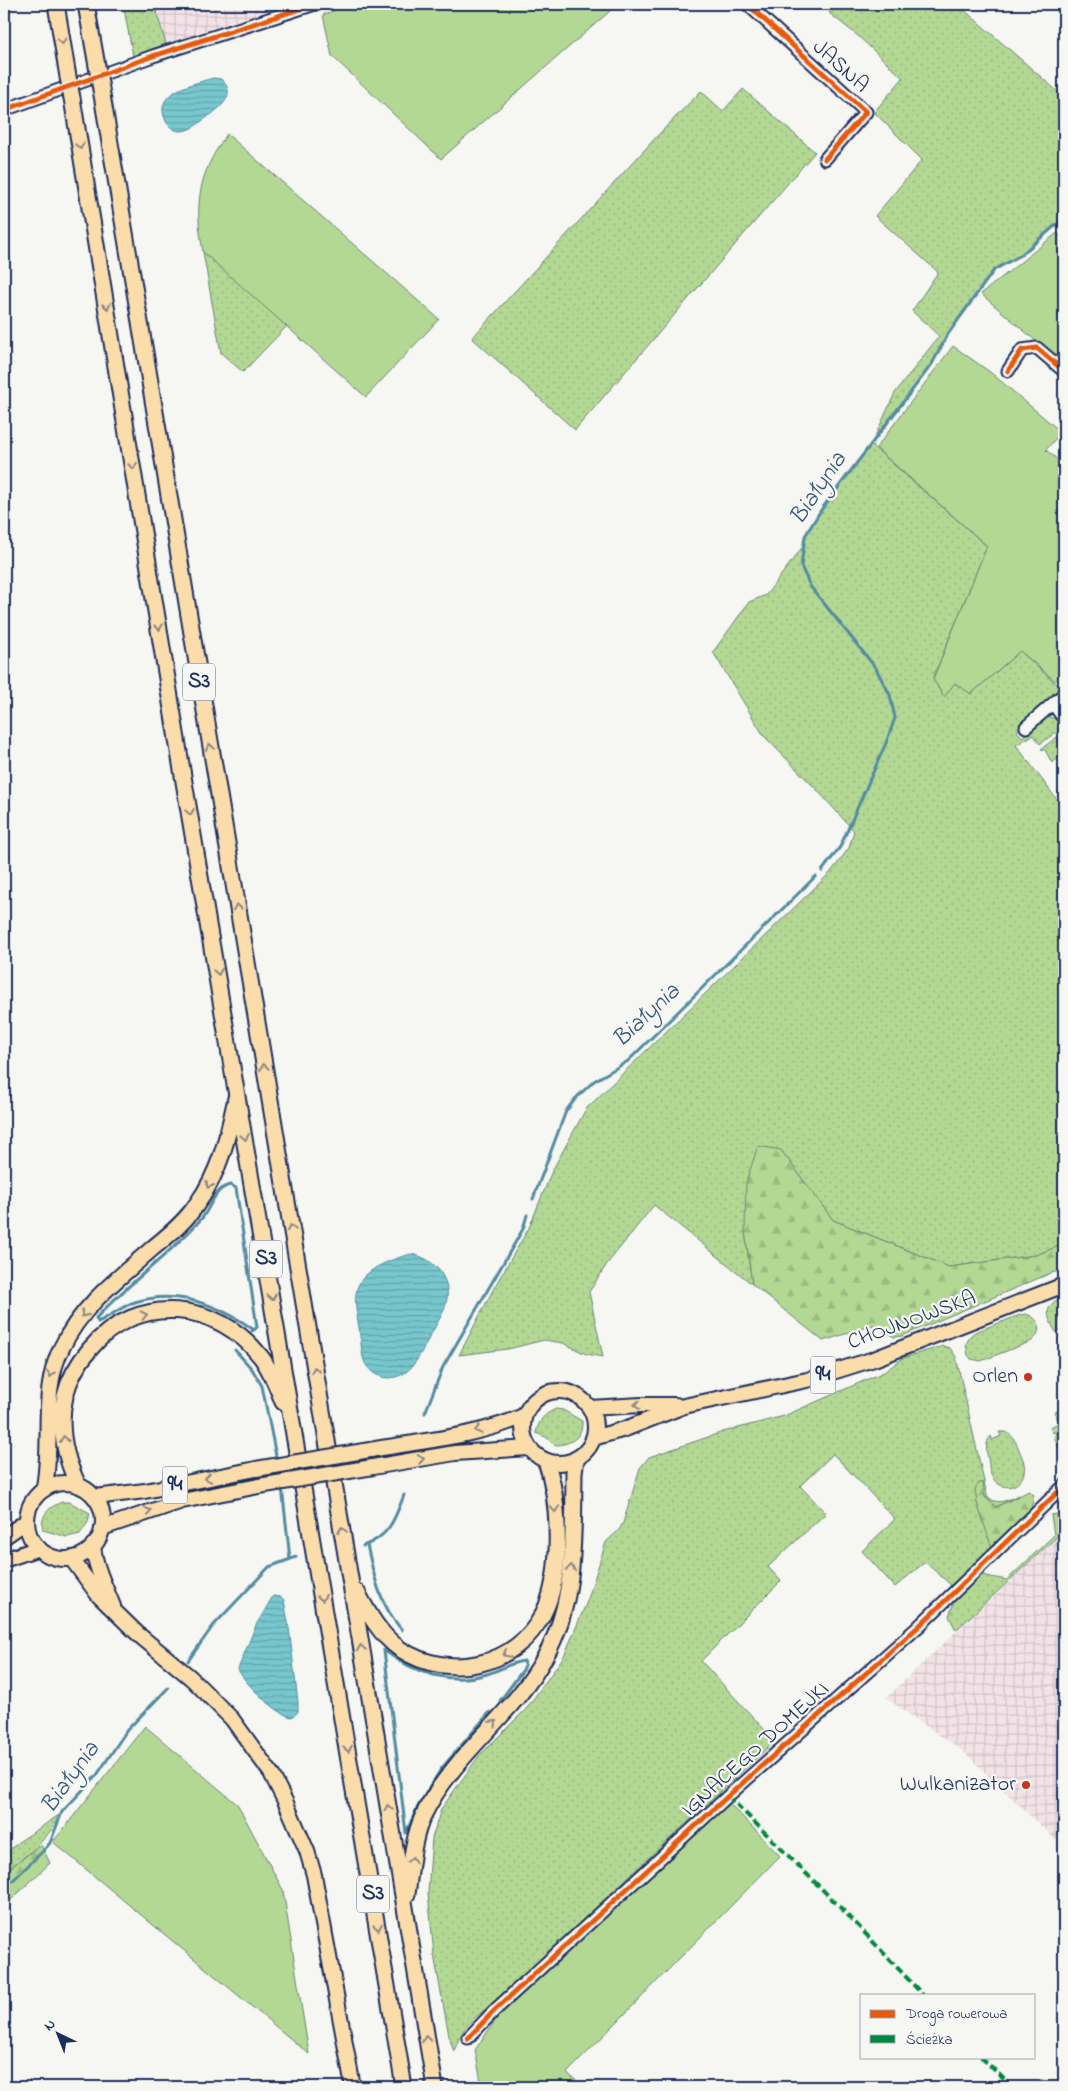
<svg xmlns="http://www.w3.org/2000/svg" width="1068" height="2091" viewBox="0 0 1068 2091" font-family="'Indie Flower',sans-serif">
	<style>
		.industrial { fill: url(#industrial-grid) }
		.grass { fill: url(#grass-dots); stroke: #678478 }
		.forest { fill: url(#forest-firs); stroke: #678478 }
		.green { fill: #b3d893; stroke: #678478 }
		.water { fill: url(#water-rules); stroke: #528ba1 }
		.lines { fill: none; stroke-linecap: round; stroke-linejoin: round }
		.stream { stroke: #528ba1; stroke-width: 3 }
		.minor-casing { stroke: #1b2f5e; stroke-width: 15 }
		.major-casing { stroke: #1b2f5e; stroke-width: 18 }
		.highway-casing { stroke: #1b2f5e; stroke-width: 19 }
		.minor { stroke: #f6f6f2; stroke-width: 11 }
		.major { stroke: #fbddab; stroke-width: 14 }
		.highway { stroke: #fbddab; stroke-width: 15 }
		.major-bridge-casing { stroke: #1b2f5e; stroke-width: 18; stroke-linecap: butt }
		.highway-bridge-casing { stroke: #1b2f5e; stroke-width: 19; stroke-linecap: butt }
		.major-bridge { stroke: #fbddab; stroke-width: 14 }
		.highway-bridge { stroke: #fbddab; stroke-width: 15 }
		.quiet { stroke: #00873e; stroke-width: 4; stroke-dasharray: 8 4; stroke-linecap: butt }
		.cycleway-casing { stroke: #f6f6f2; stroke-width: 8 }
		.cycleway { stroke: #e8590c; stroke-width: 5 }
		.oneway { stroke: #8b8684 }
		.poi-dot { fill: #c8321e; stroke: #f6f6f2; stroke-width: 2 }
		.labels { text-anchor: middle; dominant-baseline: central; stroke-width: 4.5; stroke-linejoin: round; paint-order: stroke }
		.shield { fill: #f6f6f2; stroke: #5d6b8a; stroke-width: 1 }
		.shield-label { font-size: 21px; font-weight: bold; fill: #1b2f5e }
		.street-label { font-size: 22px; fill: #1b2f5e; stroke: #f6f6f2 }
		.poi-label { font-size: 22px; fill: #1b2f5e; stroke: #f6f6f2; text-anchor: end }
		.water-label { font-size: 24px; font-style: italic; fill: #32557a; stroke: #f6f6f2 }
	</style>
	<defs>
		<pattern id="industrial-grid" width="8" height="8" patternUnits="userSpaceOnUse" patternTransform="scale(1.25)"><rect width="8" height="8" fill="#f3e3e7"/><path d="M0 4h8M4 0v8" fill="none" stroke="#d0c3c9"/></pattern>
		<pattern id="grass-dots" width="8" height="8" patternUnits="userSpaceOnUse" patternTransform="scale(1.25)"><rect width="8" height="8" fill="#b3d893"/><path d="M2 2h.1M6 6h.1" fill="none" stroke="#99ba81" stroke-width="1.8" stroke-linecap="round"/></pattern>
		<pattern id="forest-firs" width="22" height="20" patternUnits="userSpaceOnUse" patternTransform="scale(1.25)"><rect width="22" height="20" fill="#b3d893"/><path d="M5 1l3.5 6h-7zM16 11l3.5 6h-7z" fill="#99ba81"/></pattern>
		<pattern id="water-rules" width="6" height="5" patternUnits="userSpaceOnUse" patternTransform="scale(1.25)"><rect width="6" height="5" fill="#77c8ce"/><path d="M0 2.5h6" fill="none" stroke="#61a3aa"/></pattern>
	</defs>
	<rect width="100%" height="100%" fill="#f6f6f2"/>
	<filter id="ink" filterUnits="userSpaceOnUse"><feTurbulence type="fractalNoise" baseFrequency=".02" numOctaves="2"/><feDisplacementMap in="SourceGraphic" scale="10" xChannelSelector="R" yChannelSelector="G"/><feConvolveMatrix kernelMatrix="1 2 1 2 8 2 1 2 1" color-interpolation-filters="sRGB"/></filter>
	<g filter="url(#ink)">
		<path class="industrial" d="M154 4H286L166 44Z
			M1064 1530V1848L965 1753 886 1698Z"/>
		<path class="grass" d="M123 4H154L166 44 133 56Z
			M839 4 892 8 961 4 965 7 963 9 1064 97V218L1021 255 994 270 948 334 932 364 871 445 987 546 933 678 943 696 955 683 971 694 1020 651 1059 686 1052 700 1017 731 1022 737 1044 718 1050 717 1059 721 1058 731 1040 744 1033 735 1016 745 1064 809V840L1061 842 1064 846V1244L1036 1255 949 1267 833 1220 781 1150 745 1231 752 1284 654 1205 607 1264 589 1292 603 1357 586 1354 563 1343 544 1340 508 1349 459 1355 495 1286 529 1228 552 1171 586 1109 831 872 849 848 854 831 818 791 764 736 713 652 749 602 766 595 804 545 805 536 821 510 871 445 895 393 939 336 912 311 938 272 875 216 922 160 874 112 903 78 857 35 829 13Z
			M743 89 815 152 575 430 472 338 660 133 701 91 723 111Z
			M203 252 288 325 243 372 221 353Z
			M1057 737 1064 747V754L1052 763 1045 750 1041 749Z
			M1064 1296V1311L1059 1319 1063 1329 1056 1332C1045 1315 1044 1305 1064 1296Z
			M1026 1314C1040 1318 1043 1331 1032 1341L981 1361 971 1359 968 1355 966 1344 971 1335 975 1332 1020 1315Z
			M943 1346 950 1348 956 1357 987 1495C996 1507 1007 1500 1019 1495L996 1507 976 1487 977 1503 994 1546 953 1587 925 1562 895 1587 862 1551 895 1519 833 1454 800 1486 826 1513 768 1567 781 1581 701 1661 775 1741 486 2009C468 2022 461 2030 454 2052L449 2036 434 1955 428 1893 432 1838 441 1809 479 1756 526 1709 564 1656 588 1599 606 1542 619 1530 623 1523 640 1468 649 1457 723 1432 784 1416 884 1372 903 1358Z
			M556 1409 563 1410 582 1421C583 1438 569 1445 555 1445L546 1437 536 1433C539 1420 544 1414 556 1409Z
			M1064 1409V1464L1062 1466 1059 1463 1061 1453 1054 1436 1056 1435 1055 1432 1053 1433 1050 1427 1059 1423 1055 1412Z
			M999 1432H1006C1015 1436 1018 1448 1022 1457 1033 1482 1005 1498 992 1477 989 1472 989 1464 988 1458 986 1450 985 1443 991 1436L992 1440 1001 1436Z
			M62 1502H69L90 1513 88 1522 80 1534 67 1537 43 1530C40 1515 49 1507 62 1502Z
			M1057 1514 1064 1523V1530L956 1630 949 1616 954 1602 981 1575 1007 1580 1054 1535 1051 1515Z
			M59 1815C48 1841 29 1853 7 1870L4 1875V1856L17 1843Z"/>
		<path class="forest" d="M758 1146 781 1150 833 1220 949 1267 1036 1255 1064 1244V1270L1051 1273 902 1336 894 1337 874 1325 823 1341 752 1284 745 1231 746 1182Z
			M979 1483H983L985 1497 996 1507 1029 1491 1034 1495 1031 1510 994 1546 991 1545 977 1503 975 1489Z
			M41 1845 50 1863 11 1900 4 1904V1875L7 1870Z"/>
		<path class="green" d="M350 4H618L441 159 332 56 323 15Z
			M227 134 439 319 366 397 203 252C194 204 198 174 227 134Z
			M1057 233 1064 239V365L981 294Z
			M953 346 990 372 1061 432 1046 450 1064 465V674L1055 681 1020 651 971 694 955 683 944 697 933 679 987 546 876 448Z
			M145 1726 238 1805 283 1890 309 2054 53 1842Z
			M729 1803 780 1856 567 2073 584 2087H482L475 2050 497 2018Z"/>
		<path class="water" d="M213 78 221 79C239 95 219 109 206 118 199 123 189 132 179 131 173 130 167 125 165 119 153 91 194 84 213 78Z
			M411 1254C436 1258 454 1282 445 1307 441 1318 434 1328 429 1338 423 1349 416 1365 406 1372 395 1380 381 1380 371 1371 361 1363 362 1348 360 1336 359 1322 354 1308 356 1294 358 1270 392 1259 411 1254Z
			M273 1596 281 1597 284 1600 289 1628 298 1702V1712L292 1717C279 1716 242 1681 238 1669L256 1625Z"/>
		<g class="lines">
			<path class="stream" d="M822 871 840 847 886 743 895 718 890 695 875 667 810 586 801 566 805 536 821 510 932 364 948 334 994 270 1021 255 1064 218
				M533 1199 566 1111 576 1098 594 1081 628 1061 816 876
				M252 1331C254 1330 256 1329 257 1327L236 1188 231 1185C215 1187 211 1207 202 1218 170 1255 129 1282 96 1318L98 1322C111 1316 122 1306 135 1302 178 1289 219 1305 254 1330
				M235 1350 252 1369 262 1386 277 1461
				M425 1413 443 1367 523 1229 527 1215
				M282 1487 290 1559
				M367 1545C374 1577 380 1605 402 1630
				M363 1546C389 1537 395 1519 404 1495
				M384 1650 406 1833 417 1808 441 1769 490 1712
				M384 1650C413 1673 451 1685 487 1674 499 1671 511 1662 524 1661L525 1665 523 1670 500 1701
				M188 1661 213 1626 269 1567 296 1557
				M4 1889 43 1851 50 1843 62 1812 97 1775 127 1730 168 1688"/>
			<g class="minor-casing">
				<path id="minor" d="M747 4 866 112 825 159
					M4 110 153 56 315 4
					M1008 371 1022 350 1037 348 1064 371
					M1053 704 1064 719
					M1026 727 1064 694
					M468 2038 495 2010 728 1796 918 1627 1064 1486"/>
			</g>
			<g class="major-casing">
				<path id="major" d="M523 1427a36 36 0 1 1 72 0a36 36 0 1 1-72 0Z
					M590 1408 641 1405H676
					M593 1438 625 1429 684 1406 807 1380 874 1359 1064 1285
					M370 1450C415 1442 486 1435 525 1415
					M373 1467 455 1453 529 1448
					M27 1521a38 38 0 1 1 76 0a38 38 0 1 1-76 0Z
					M95 1497 145 1491 256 1469
					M102 1528 182 1501 259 1486
					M4 1537 27 1521
					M93 1545C95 1567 105 1586 113 1606
					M71 1558 99 1596 139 1635 191 1678 232 1719 271 1773 286 1803 307 1851 314 1875 353 2087
					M4 1560 39 1548"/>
			</g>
			<g class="highway-casing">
				<path id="highway" d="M56 4 68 77
					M86 4 97 66
					M101 89 435 2087
					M72 98 181 764 404 2087
					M78 1485C65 1458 58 1426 65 1396 69 1379 79 1362 90 1349 137 1292 218 1301 261 1357 271 1370 277 1387 283 1402
					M44 1489C54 1441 39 1392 62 1347 82 1305 120 1277 154 1247 169 1235 186 1221 197 1204 220 1172 228 1136 236 1098
					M357 1592C368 1613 380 1635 400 1649 449 1681 516 1667 543 1614 563 1576 560 1501 546 1461
					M407 1894C411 1868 412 1840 423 1816 452 1755 513 1716 545 1657 577 1600 573 1535 574 1472L576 1459"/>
			</g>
			<use href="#minor" class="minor"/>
			<use href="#major" class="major"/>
			<use href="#highway" class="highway"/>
			<g class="major-bridge-casing">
				<path id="major-bridge" d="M256 1469 370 1450
					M259 1486 373 1467"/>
			</g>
			<g class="highway-bridge-casing">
				<path id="highway-bridge" d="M97 66 101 89
					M68 77 72 98"/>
			</g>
			<use href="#major-bridge" class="major-bridge"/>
			<use href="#highway-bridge" class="highway-bridge"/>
			<path class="quiet" d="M728 1796 847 1914 923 1995
				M981 2057 1012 2087"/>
			<g class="cycleway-casing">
				<path id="cycleway" d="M747 4 866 112 825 159
					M4 110 153 56 315 4
					M1008 371 1022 350 1037 348 1064 371
					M468 2038 495 2010 728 1796 918 1627 1064 1486"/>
			</g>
			<use href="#cycleway" class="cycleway"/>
		</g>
		<defs><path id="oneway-chevron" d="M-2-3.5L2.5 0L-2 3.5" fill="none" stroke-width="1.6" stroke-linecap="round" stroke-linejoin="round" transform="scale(1.25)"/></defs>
		<g class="oneway">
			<use href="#oneway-chevron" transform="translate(62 41) rotate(80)"/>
			<use href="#oneway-chevron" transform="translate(80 146) rotate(80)"/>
			<use href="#oneway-chevron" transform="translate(107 306) rotate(80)"/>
			<use href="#oneway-chevron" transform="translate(133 466) rotate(81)"/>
			<use href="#oneway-chevron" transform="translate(159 627) rotate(81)"/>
			<use href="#oneway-chevron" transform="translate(210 747) rotate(-99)"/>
			<use href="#oneway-chevron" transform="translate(190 812) rotate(80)"/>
			<use href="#oneway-chevron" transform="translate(237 907) rotate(-100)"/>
			<use href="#oneway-chevron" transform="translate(218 972) rotate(80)"/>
			<use href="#oneway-chevron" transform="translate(264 1067) rotate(-99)"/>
			<use href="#oneway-chevron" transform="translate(245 1137) rotate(81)"/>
			<use href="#oneway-chevron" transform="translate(209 1185) rotate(120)"/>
			<use href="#oneway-chevron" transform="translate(291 1228) rotate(-99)"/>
			<use href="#oneway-chevron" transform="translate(272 1297) rotate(80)"/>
			<use href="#oneway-chevron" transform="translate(84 1314) rotate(129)"/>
			<use href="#oneway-chevron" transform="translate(144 1315) rotate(-13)"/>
			<use href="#oneway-chevron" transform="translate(315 1370) rotate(-100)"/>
			<use href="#oneway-chevron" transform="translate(51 1374) rotate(101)"/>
			<use href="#oneway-chevron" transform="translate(637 1405) rotate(178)"/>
			<use href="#oneway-chevron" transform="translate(478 1430) rotate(166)"/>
			<use href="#oneway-chevron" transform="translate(64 1439) rotate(-97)"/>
			<use href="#oneway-chevron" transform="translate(421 1459) rotate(-9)"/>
			<use href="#oneway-chevron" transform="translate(208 1478) rotate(169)"/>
			<use href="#oneway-chevron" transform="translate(555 1509) rotate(86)"/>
			<use href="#oneway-chevron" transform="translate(148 1511) rotate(-18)"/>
			<use href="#oneway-chevron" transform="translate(342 1530) rotate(-100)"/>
			<use href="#oneway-chevron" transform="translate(571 1568) rotate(-83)"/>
			<use href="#oneway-chevron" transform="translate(322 1598) rotate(80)"/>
			<use href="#oneway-chevron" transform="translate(361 1648) rotate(-99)"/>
			<use href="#oneway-chevron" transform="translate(506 1654) rotate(151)"/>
			<use href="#oneway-chevron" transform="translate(494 1723) rotate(-48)"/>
			<use href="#oneway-chevron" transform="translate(348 1749) rotate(80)"/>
			<use href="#oneway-chevron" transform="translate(388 1808) rotate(-99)"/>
			<use href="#oneway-chevron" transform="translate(412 1860) rotate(-80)"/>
			<use href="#oneway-chevron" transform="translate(378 1927) rotate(81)"/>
			<use href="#oneway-chevron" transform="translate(426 2039) rotate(-100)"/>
		</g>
	</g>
	<g class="poi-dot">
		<circle cx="1028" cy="1377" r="5"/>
		<circle cx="1026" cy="1785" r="5"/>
	</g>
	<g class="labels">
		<g class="shield">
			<rect x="183" y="663.5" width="32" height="37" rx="4"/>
			<rect x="250" y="1240.5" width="32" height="37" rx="4"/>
			<rect x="810.5" y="1356.5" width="25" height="37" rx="4"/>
			<rect x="162.5" y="1466.5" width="25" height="37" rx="4"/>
			<rect x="357" y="1875.5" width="32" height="37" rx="4"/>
		</g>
		<g class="shield-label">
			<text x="199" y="682">S3</text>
			<text x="266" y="1259">S3</text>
			<text x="823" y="1375">94</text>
			<text x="175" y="1485">94</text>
			<text x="373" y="1894">S3</text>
		</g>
		<g class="street-label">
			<text transform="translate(840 67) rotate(42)">JASNA</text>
			<text transform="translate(912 1321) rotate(-20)">CHOJNOWSKA</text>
			<text transform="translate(756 1750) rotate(-42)">IGNACEGO DOMEJKI</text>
		</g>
		<g class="poi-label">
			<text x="1018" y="1377">Orlen</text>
			<text x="1016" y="1785">Wulkanizator</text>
		</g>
		<g class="water-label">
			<text transform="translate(819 489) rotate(-56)">Białynia</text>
			<text transform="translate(647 1016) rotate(-43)">Białynia</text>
			<text transform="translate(71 1778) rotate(-54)">Białynia</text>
		</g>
	</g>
	<rect width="1068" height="2091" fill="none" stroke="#f6f6f2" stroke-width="20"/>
	<rect x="10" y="10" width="1048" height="2071" fill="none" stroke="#1b2f5e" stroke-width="2" filter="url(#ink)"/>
	<rect x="860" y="1994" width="175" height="65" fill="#f6f6f2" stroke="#9ea6b7"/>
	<rect x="870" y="2010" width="25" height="8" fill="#e8590c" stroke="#9ea6b7"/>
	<text x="906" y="2018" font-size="15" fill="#1b2f5e">Droga rowerowa</text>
	<rect x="870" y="2035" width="25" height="8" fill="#00873e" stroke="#9ea6b7"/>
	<text x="906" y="2044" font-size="15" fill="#1b2f5e">Ścieżka</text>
	<g transform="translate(58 2034) rotate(317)" stroke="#f6f6f2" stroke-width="4" paint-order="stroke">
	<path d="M0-4L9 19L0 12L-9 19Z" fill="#1b2f5e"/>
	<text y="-8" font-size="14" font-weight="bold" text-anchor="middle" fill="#1b2f5e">N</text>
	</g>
</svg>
